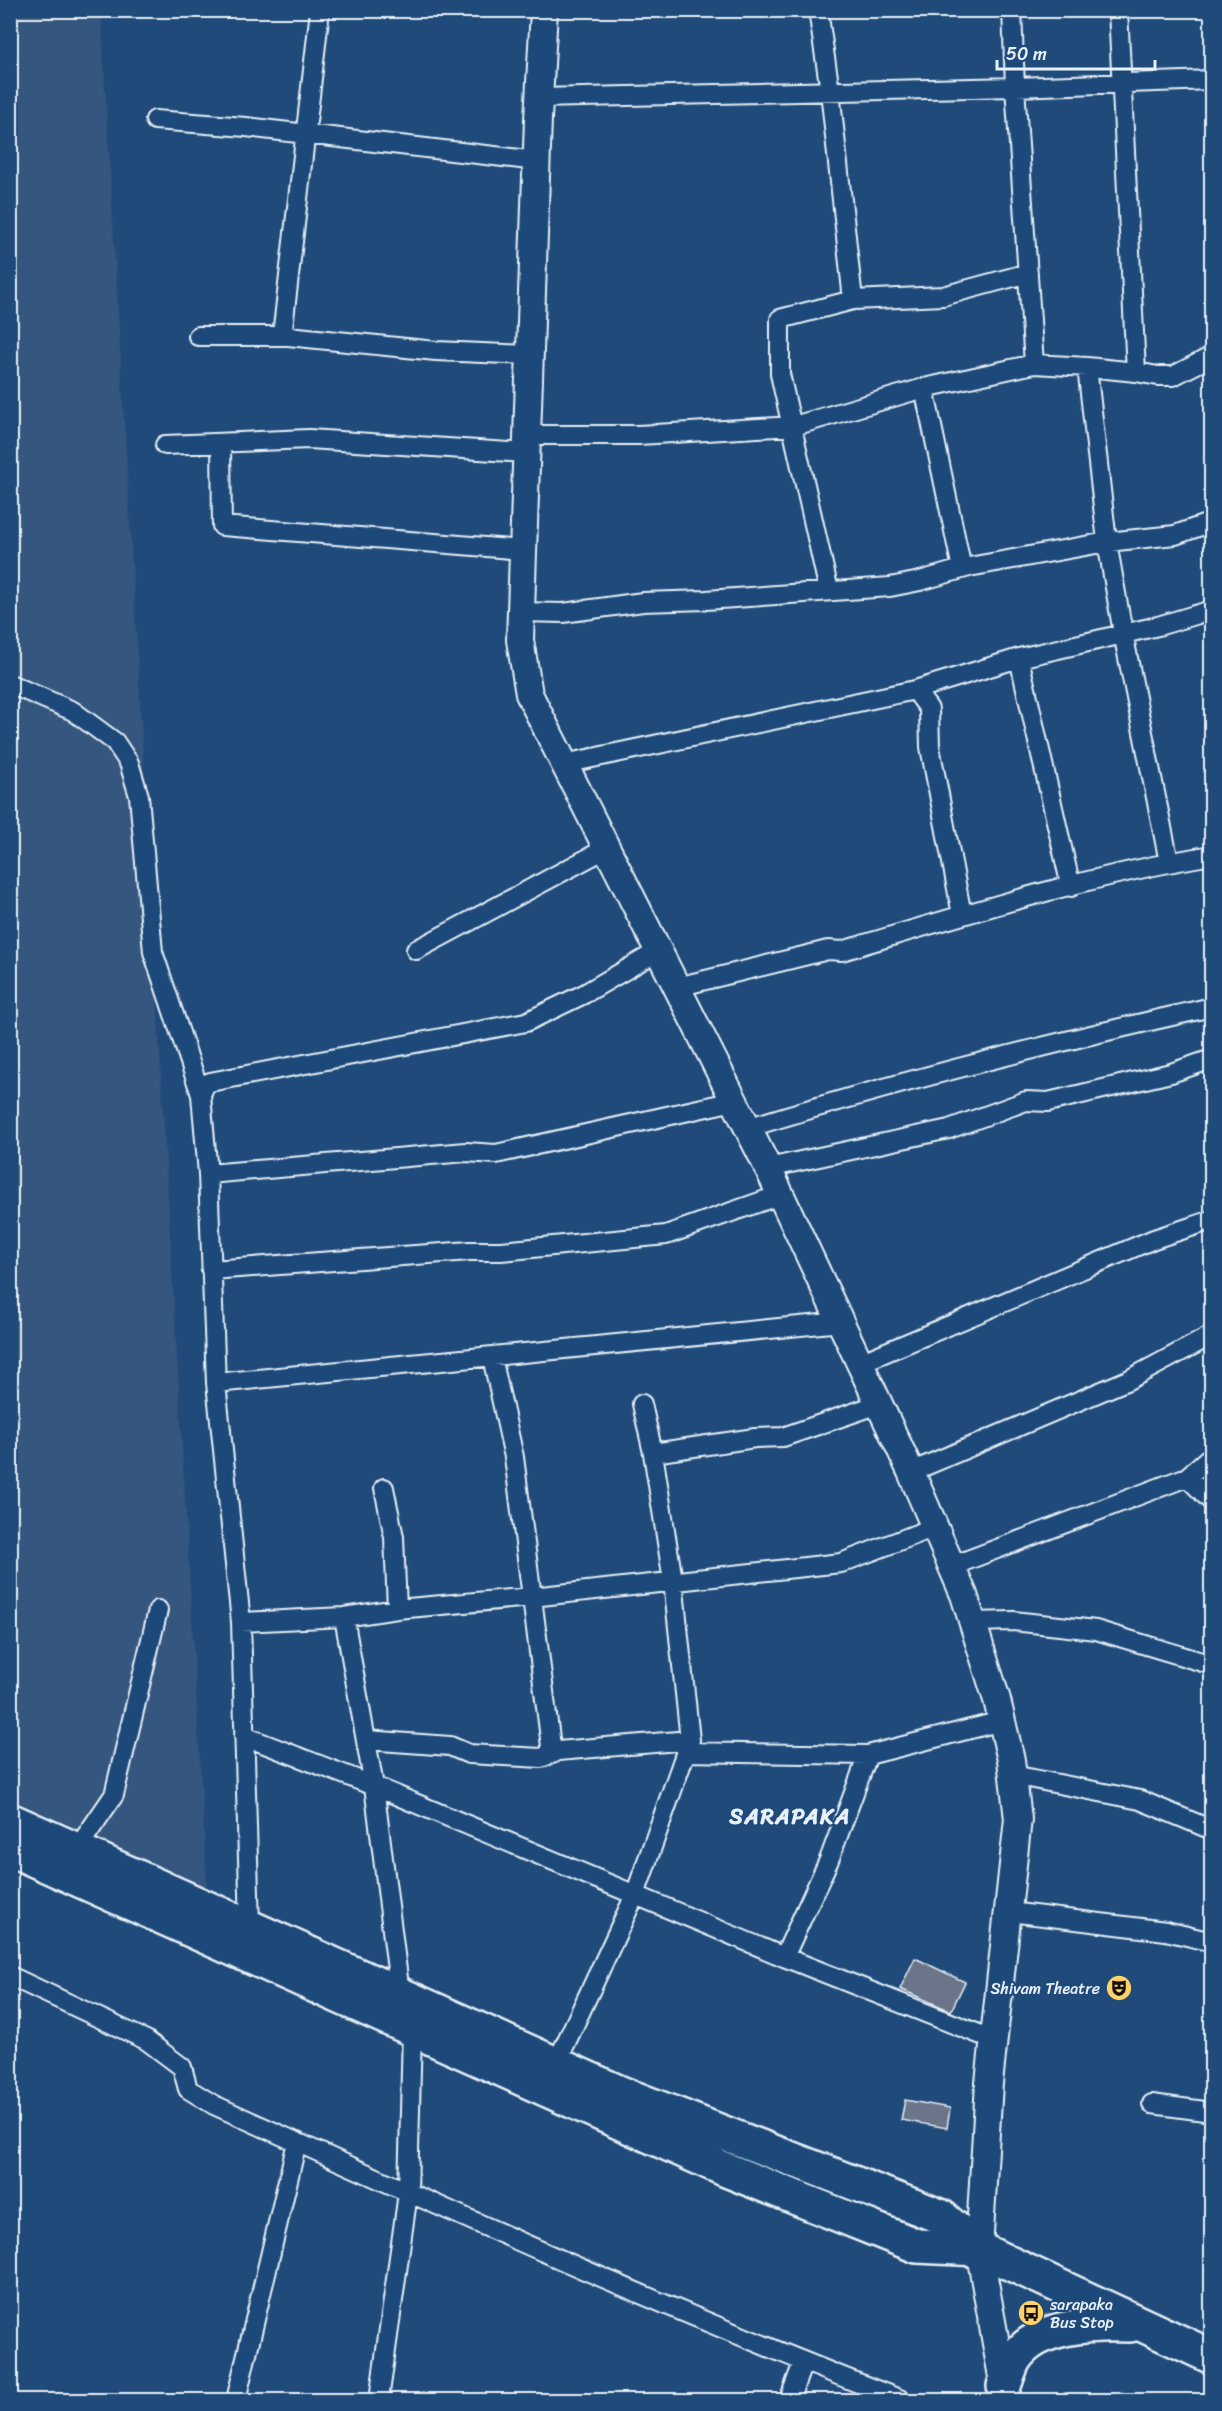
<svg xmlns="http://www.w3.org/2000/svg" width="1222" height="2411" viewBox="0 0 1222 2411" font-family="Sriracha,sans-serif">
	<style>
		.built { fill: #36577e }
		.building { fill: #6a7489; stroke: #e8f1f8; stroke-width: 1.5 }
		.lines { fill: none; stroke-linecap: round; stroke-linejoin: round }
		.street-casing { stroke: #e8f1f8; stroke-width: 22 }
		.secondary-casing { stroke: #e8f1f8; stroke-width: 30 }
		.highway-casing { stroke: #e8f1f8; stroke-width: 38 }
		.street { stroke: #1f4a7a; stroke-width: 18 }
		.secondary { stroke: #1f4a7a; stroke-width: 26 }
		.highway { stroke: #1f4a7a; stroke-width: 33 }
		.labels { text-anchor: middle; dominant-baseline: central; stroke-width: 4.5; stroke-linejoin: round; paint-order: stroke }
		.poi-label { font-size: 16px; fill: #e8f1f8; stroke: #1f4a7a; text-anchor: end }
		.district-label { font-size: 22px; font-weight: bold; letter-spacing: 1.5px; fill: #e8f1f8; stroke: #1f4a7a }
	</style>
	<rect width="100%" height="100%" fill="#1f4a7a"/>
	<filter id="ink" filterUnits="userSpaceOnUse"><feTurbulence type="fractalNoise" baseFrequency=".0167" numOctaves="2"/><feDisplacementMap in="SourceGraphic" scale="12" xChannelSelector="R" yChannelSelector="G"/><feConvolveMatrix kernelMatrix="1 2 1 2 8 2 1 2 1" color-interpolation-filters="sRGB"/></filter>
	<g filter="url(#ink)">
		<path class="built" d="M11 11H101L207 1887 11 1799Z"/>
		<path class="building" d="M915 1958 965 1982 951 2011 900 1989Z
			M905 2100 950 2108 947 2128 901 2120Z"/>
		<g class="lines">
			<g class="street-casing">
				<path id="street" d="M818 10 830 91 853 300
					M1012 10 1015 87 1034 364
					M1118 10 1136 372
					M539 98 1015 87 1212 80
					M155 120 246 127 537 161
					M198 336H288L436 351 529 355
					M282 336 320 10
					M1087 367 1107 542 1123 633 1169 862
					M924 388 962 569
					M527 435H638L794 426 924 388 1034 364 1087 367 1136 372 1158 376H1173L1212 356
					M221 443 222 526 523 550
					M165 445 309 439 526 453
					M829 591 780 374V319L853 300 943 296 1028 273
					M520 612 563 613 643 602 706 600 890 587 920 581 969 567 1107 542 1175 535 1212 522
					M1019 658 1071 887
					M10 684 73 711 115 742 129 763 139 796 153 952 201 1095 208 1174 216 1383 241 1622 250 1927
					M915 690 929 709 930 747 962 915
					M564 764 915 690 1019 658 1158 626 1212 610
					M416 950 607 848
					M677 987 828 950 842 951C963 915 1086 876 1212 855
					M201 1095 205 1085 210 1082 526 1022 584 994 658 951
					M747 1128C900 1081 1055 1042 1212 1007
					M768 1168 949 1129 1026 1101 1048 1102 1171 1073 1212 1059
					M208 1174 466 1152 496 1154 734 1101
					M211 1270 470 1251H501L666 1235 780 1195
					M492 1357 514 1457 552 1754
					M860 1363 1154 1239 1212 1220
					M216 1383 841 1322
					M642 1404 653 1453
					M911 1472 1128 1380 1212 1335
					M1187 1477 1212 1502
					M384 1488 394 1537 397 1609
					M952 1566 1187 1477 1212 1455
					M344 1617 374 1786 400 1994
					M241 1622 344 1617 397 1609 532 1597 841 1563 935 1527
					M973 1622 1013 1621 1096 1630 1212 1665
					M244 1736 374 1786 784 1957 994 2040
					M366 1740 450 1746 469 1754 541 1758 558 1751 690 1740
					M685 1752 868 1755 1002 1721
					M1013 1775 1140 1800 1212 1830
					M77 1849 114 1795 158 1610
					M1009 1912 1166 1931 1212 1942
					M784 1957 829 1860 868 1755
					M10 1976 146 2040 182 2067 188 2089 214 2105C441 2207 669 2311 902 2400
					M556 2064 635 1895 690 1740 673 1581 653 1453 755 1438 783 1437 879 1404
					M1152 2104 1212 2112
					M236 2400 297 2142
					M379 2400 408 2193 412 2029
					M789 2400 803 2363"/>
			</g>
			<g class="secondary-casing">
				<path id="secondary" d="M544 10 538 119 520 640 529 694 768 1168 911 1472 964 1595 997 1700 1011 1760 1018 1819 989 2083 979 2249 1004 2388"/>
			</g>
			<g class="highway-casing">
				<path id="highway" d="M10 1820 623 2094 942 2217 979 2249 1212 2357
					M10 1849 724 2169 917 2246 979 2249
					M1004 2386C1007 2377 1010 2367 1014 2360 1036 2324 1094 2324 1130 2325"/>
			</g>
			<use href="#street" class="street"/>
			<use href="#secondary" class="secondary"/>
			<use href="#highway" class="highway"/>
		</g>
	</g>
	<defs>
		<g id="theatre-disc" transform="scale(1.35)"><circle r="9.5" fill="#ffd166" stroke="#1f4a7a"/><path d="M-5-5.5Q0-4 5-5.5V0Q5 5 0 6Q-5 5-5 0ZM-3.3-2.5H-1v1.5H-3.3ZM1-2.5H3.3v1.5H1ZM-2.8 1Q0 5.5 2.8 1Z" fill="#111"/></g>
		<g id="bus-disc" transform="scale(1.35)"><circle r="9.5" fill="#ffd166" stroke="#1f4a7a"/><path d="M-5-6H5V4H4V6H2V4H-2V6H-4V4H-5ZM-3.5-4V0h7V-4ZM-3.5 1.2v1.5H-2V1.2ZM2 1.2v1.5H3.5V1.2Z" fill="#111"/></g>
	</defs>
	<g fill-rule="evenodd">
		<use href="#theatre-disc" x="1119" y="1988"/>
		<use href="#bus-disc" x="1031" y="2313"/>
	</g>
	<g class="labels">
		<g class="poi-label">
			<text x="1100" y="1988">Shivam Theatre</text>
			<text x="1050" y="2304" text-anchor="start">sarapaka<tspan x="1050" dy="18">Bus Stop</tspan></text>
		</g>
		<g class="district-label">
			<text x="790" y="1816">SARAPAKA</text>
		</g>
	</g>
	<rect width="1222" height="2411" fill="none" stroke="#1f4a7a" stroke-width="36"/>
	<rect x="18" y="18" width="1186" height="2375" fill="none" stroke="#e8f1f8" stroke-width="2" filter="url(#ink)"/>
	<path d="M997 60v9h158v-9" fill="none" stroke="#e8f1f8" stroke-width="3"/>
	<text x="1006" y="60" font-size="18" fill="#e8f1f8" stroke="#1f4a7a" stroke-width="4.5" paint-order="stroke">50 m</text>
</svg>
